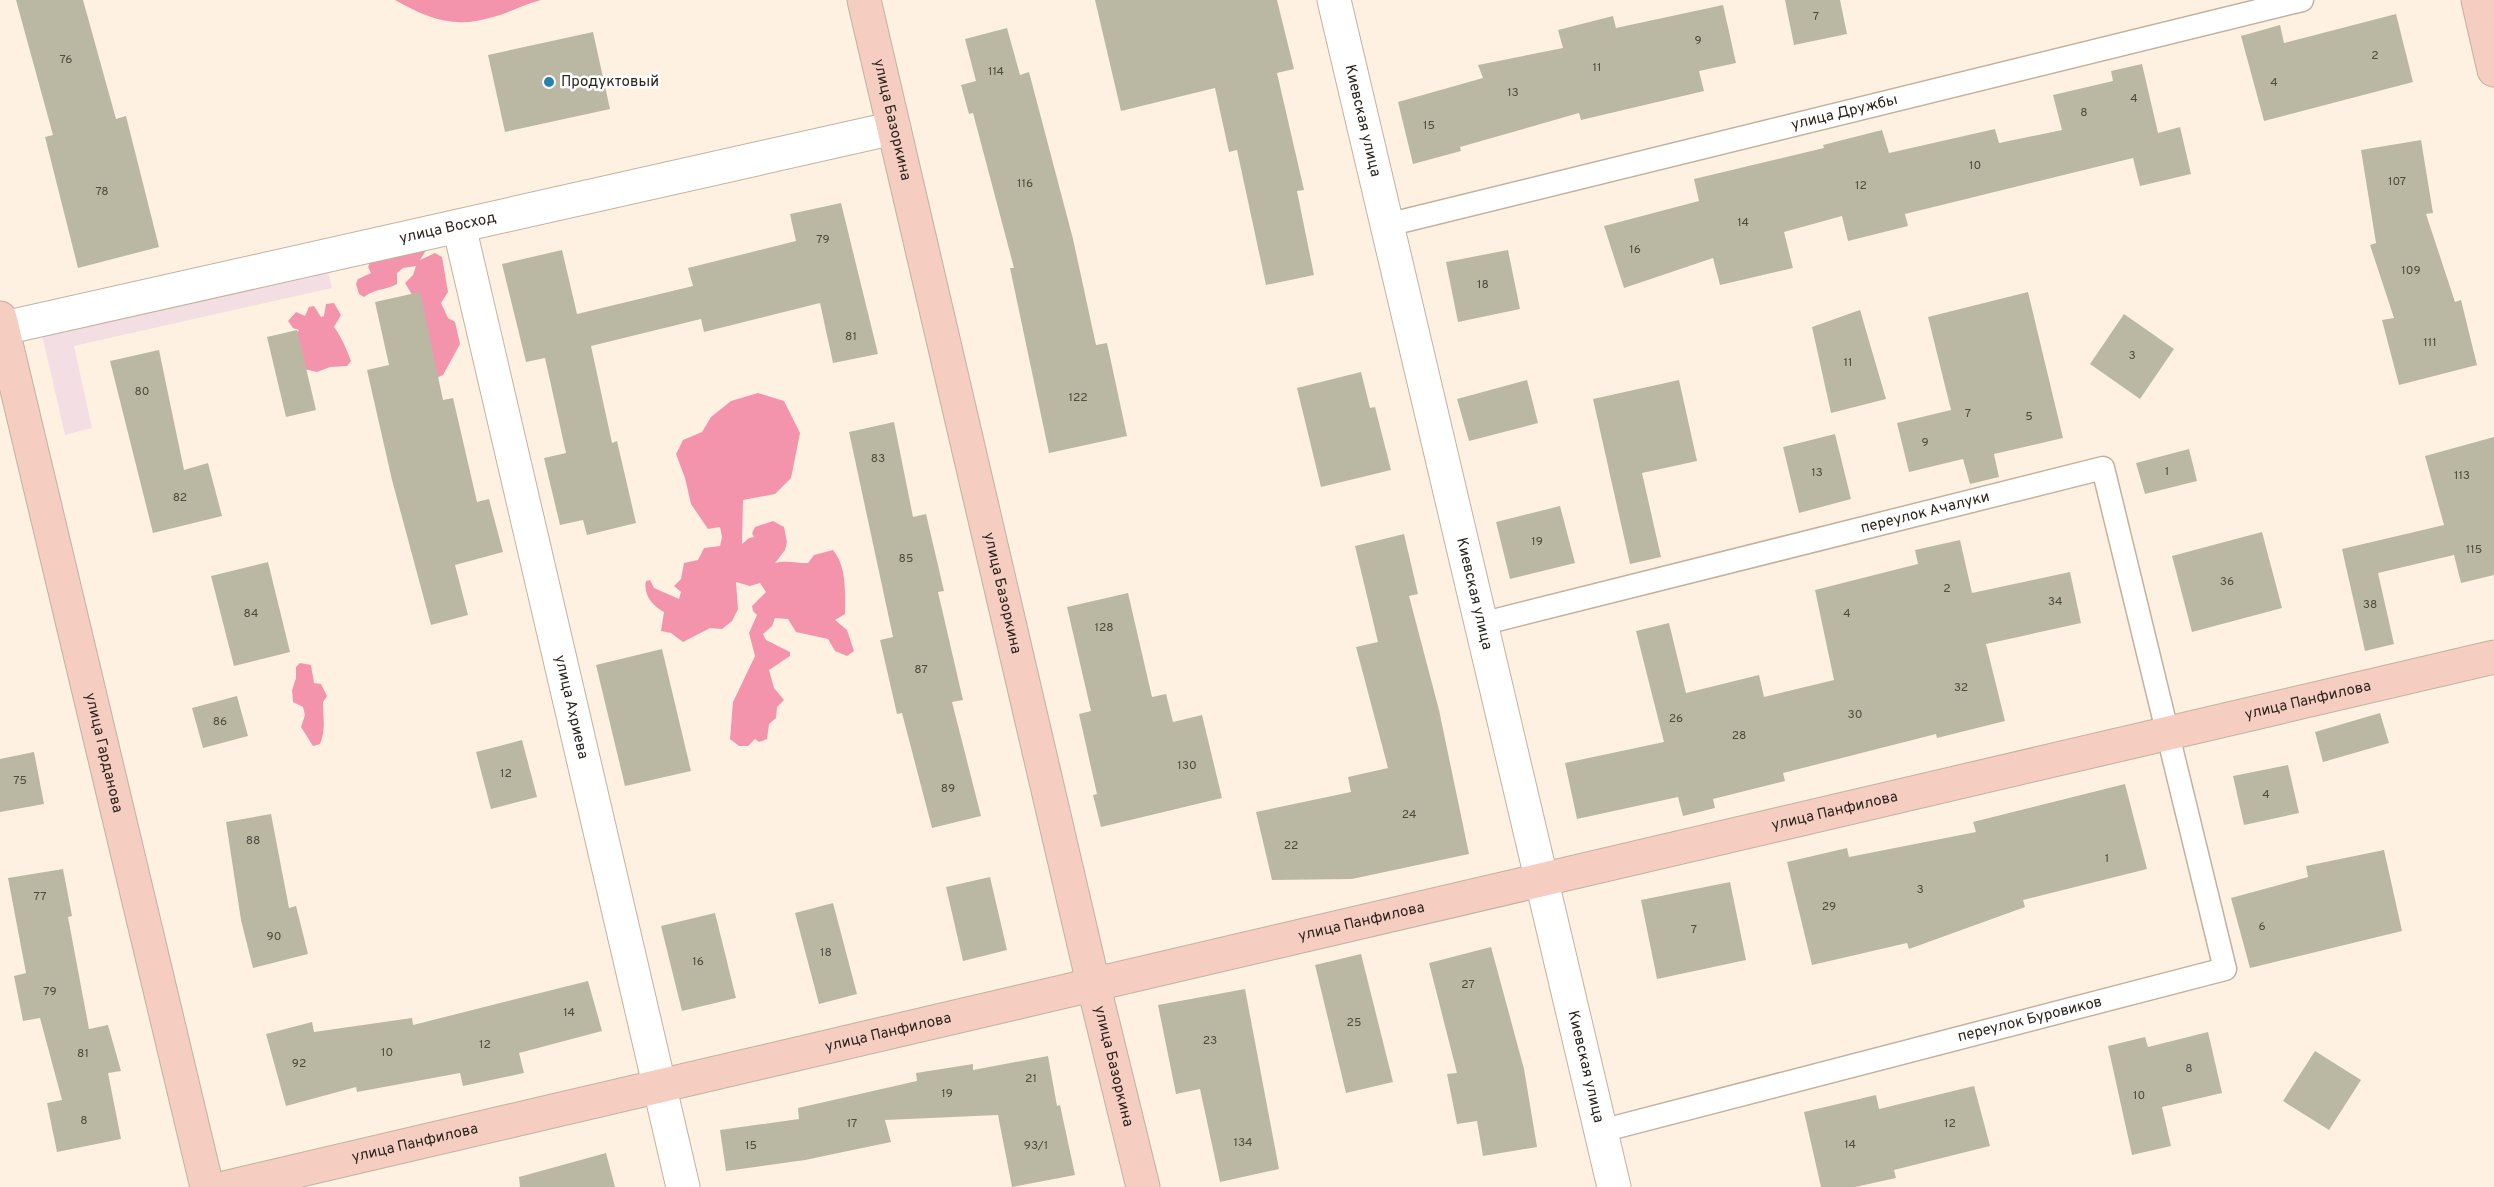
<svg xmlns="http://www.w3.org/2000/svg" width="2494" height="1187" viewBox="0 0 2494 1187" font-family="Overpass,sans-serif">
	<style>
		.green { fill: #f3dfe3 }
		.forest { fill: #f494ac }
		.building { fill: #bab8a2 }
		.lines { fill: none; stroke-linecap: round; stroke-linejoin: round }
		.lane-casing { stroke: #c2b19f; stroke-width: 25 }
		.street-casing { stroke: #c2b19f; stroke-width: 35 }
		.secondary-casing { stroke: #c2b19f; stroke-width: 35 }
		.lane { stroke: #fff; stroke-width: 22 }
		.street { stroke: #fff; stroke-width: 33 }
		.secondary { stroke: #f5cdc1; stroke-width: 33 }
		.poi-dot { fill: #2682af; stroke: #fff; stroke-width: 2 }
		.labels { text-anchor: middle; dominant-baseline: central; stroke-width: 5; stroke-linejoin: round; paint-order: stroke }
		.number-label { font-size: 12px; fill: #4f4a3f }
		.poi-label { font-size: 15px; fill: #2b251e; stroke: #fff; text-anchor: start }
		.street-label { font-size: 15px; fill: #2b251e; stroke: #fff }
	</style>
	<rect width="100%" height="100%" fill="#fff1e2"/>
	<path class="green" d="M326 262 332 288 74 346 92 428 65 435 40 326Z"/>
	<path class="forest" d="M395 0H541C524 4 509 13 493 17 454 29 429 19 395 0Z
		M428 247 420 260 435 253 442 257 448 292 441 303 448 318 455 322 460 344 443 375 436 378 414 298 405 283 413 275 416 266 403 268 397 273V284C386 290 373 289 364 297L359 294 356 284 358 279 371 273 368 267 371 260Z
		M334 303 341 315 334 327C342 338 346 348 351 361L347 366 330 367 317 372 304 369 295 334 299 330 293 328 288 321 296 312 305 316 309 307 314 306 321 317 324 316 326 304Z
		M758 393 784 401 800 433 791 478 775 494 743 500 742 544 749 538 754 537 752 533 755 527 773 521 784 527 787 542 785 550 775 563C785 560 797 563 808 563L814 555 833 550C847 567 845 593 845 614L835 620 847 630 854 651 847 656 835 651 828 639 796 632 788 619 775 618 772 626 763 634 766 640 790 652V656L769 670 774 688 784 700 777 707 776 718 769 724 767 739 759 742 755 739 748 746H739L730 739 733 702 755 656 749 633 757 615 753 611 752 606 766 592 760 583 750 586 736 582 738 609 732 621 722 629 710 628 683 642 671 633 661 631 664 612C652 606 643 594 646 581L650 580 654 588 679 599 681 592 674 586 681 579 684 563 698 560 704 548 720 546 722 537 720 527 708 529 691 504 685 478 676 454 683 440 702 432 711 417 731 401Z
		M300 663 311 665 314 683 321 684 327 696 323 702C323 718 326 729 320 744L313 746 301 727 305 715 303 707 293 702 292 690 296 678V667Z"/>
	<path class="building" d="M16 0H83L116 119 126 116 159 247 78 268 45 137 53 135Z
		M1095 0H1277L1294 69 1277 73 1304 190 1297 191 1314 275 1266 285 1237 150 1229 152 1215 88 1121 111Z
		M1785 0H1840L1847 34 1794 45Z
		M1723 5 1736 63 1699 71 1704 91 1581 120 1579 113 1460 147 1461 151 1413 164 1398 102 1483 78 1478 65 1563 48 1558 30 1613 16 1616 28Z
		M2396 14 2413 82 2264 121 2241 36 2280 25 2284 43Z
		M1007 28 1020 75 1029 72 1073 239 1096 345 1107 343 1127 436 1049 453 1010 268H1014L973 113 969 114 961 85 976 81 965 39Z
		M593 32 610 109 505 132 488 55Z
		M2142 64 2158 133 2180 127 2191 174 2140 186 2133 158 1905 214 1908 226 1848 241 1842 216 1784 232 1793 268 1720 285 1713 258 1624 288 1604 226 1699 201 1694 179 1824 148 1823 145 1882 130 1889 153 1995 129 1999 143 2062 130 2053 95 2113 81 2111 71Z
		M2421 140 2433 213 2426 214 2455 302 2461 300 2477 365 2399 385 2382 320 2394 318 2370 245 2376 243 2361 150Z
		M841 203 878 354 833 363 820 303 704 332 701 319 591 346 612 443 617 441 636 523 587 535 583 520 560 525 544 458 566 453 545 358 526 362 502 264 562 250 577 314 693 286 688 268 796 241 790 214Z
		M1508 250 1520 309 1458 322 1446 262Z
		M420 292 443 400 453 398 477 502 489 499 503 552 455 565 468 615 431 625 392 480 367 370 389 365 375 302Z
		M2028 292 2063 438 1994 454 1999 477 1970 484 1963 459 1909 472 1897 423 1951 410 1928 317Z
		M1860 310 1886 399 1831 413 1812 327Z
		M2124 314 2174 349 2140 399 2090 364Z
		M297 330 316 410 286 417 267 337Z
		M159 350 184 470 208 463 222 516 153 533 110 361Z
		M1361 372 1370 408 1375 407 1391 470 1321 487 1297 388Z
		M1527 380 1538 423 1469 441 1457 399Z
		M1679 380 1697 461 1642 473 1661 557 1630 564 1593 399Z
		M894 422 913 517 926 514 944 591 938 592 963 700 952 702 981 816 932 828 902 713 897 714 880 640 893 637 849 432Z
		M1835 434 1851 499 1799 513 1783 447Z
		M2494 437V575L2461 583 2454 555 2378 573 2394 644 2365 651 2342 549 2444 525 2425 456Z
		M2189 449 2197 481 2145 494 2136 463Z
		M1560 506 1575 563 1510 579 1496 522Z
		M2262 532 2282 608 2192 632 2172 556Z
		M1404 534 1418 594 1409 596 1439 710 1469 854 1352 879 1272 880 1256 812 1351 792 1348 777 1388 768 1356 647 1378 642 1355 546Z
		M1960 540 1972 593 2070 572 2081 623 1986 644 2005 721 1937 738 1936 734 1783 773 1785 781 1713 799 1715 808 1683 816 1678 797 1577 819 1565 763 1664 742 1636 631 1669 623 1686 693 1759 675 1764 697 1834 680 1815 590 1918 564 1915 550Z
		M268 562 290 652 234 666 211 576Z
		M1128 593 1152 697 1166 694 1173 722 1202 715 1222 798 1101 827 1093 795 1097 794 1079 714 1091 711 1067 607Z
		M662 649 691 771 625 786 596 665Z
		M237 696 248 736 203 748 192 708Z
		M2380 713 2389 743 2323 762 2315 732Z
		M522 740 537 797 491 809 476 752Z
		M34 752 44 804 0 812V759Z
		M2288 765 2299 813 2244 825 2233 776Z
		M2125 784 2147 869 2023 900 2025 907 1909 949 1907 943 1812 965 1787 862 1847 848 1849 857 1976 832 1973 822Z
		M271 814 289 908 296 906 308 954 253 968 241 920 226 822Z
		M2384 850 2402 931 2250 968 2231 898 2308 877 2306 866Z
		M63 869 72 916 68 917 89 1029 108 1025 121 1071 108 1073 121 1139 57 1152 47 1103 62 1100 40 1018 23 1021 14 976 26 973 8 878Z
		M990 877 1007 950 963 961 946 887Z
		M1730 882 1746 960 1657 979 1641 900Z
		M833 903 857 994 819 1004 795 913Z
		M715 913 736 998 682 1011 661 926Z
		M1491 947 1524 1069 1537 1147 1483 1156 1477 1121 1457 1124 1447 1074 1457 1073 1429 963Z
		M1361 954 1393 1082 1346 1093 1315 965Z
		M588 981 602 1031 519 1053 524 1073 463 1086 460 1073 357 1092 356 1087 286 1106 266 1034 312 1022 314 1032 412 1018 413 1025Z
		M1245 989 1279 1169 1220 1182 1200 1089 1176 1094 1158 1005Z
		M2208 1032 2222 1093 2162 1107 2171 1146 2132 1155 2108 1046 2145 1037 2148 1047Z
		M2315 1051 2361 1080 2329 1130 2283 1101Z
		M1048 1056 1057 1106 1060 1105 1075 1175 1012 1187 998 1115 885 1120 891 1142 805 1160 726 1171 720 1130 799 1119 798 1108 917 1081 916 1073 973 1064V1070Z
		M1974 1086 1990 1146 1894 1170 1896 1178 1855 1187H1821L1804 1112 1876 1095 1879 1109Z
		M606 1153 615 1187H520L519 1177Z"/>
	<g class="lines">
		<g class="lane-casing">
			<g id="lane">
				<path id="s1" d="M1387 225 2302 0"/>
				<path id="s2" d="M1481 624 2103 468 2225 969 1601 1131"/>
			</g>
		</g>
		<g class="street-casing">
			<g id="street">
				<path id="s3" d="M1334 0 1614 1187"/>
				<path id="s4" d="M459 226 683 1187"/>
				<path id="s5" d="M0 329 894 128"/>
			</g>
		</g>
		<g class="secondary-casing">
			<g id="secondary">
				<path id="s6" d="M864 0 1093 983 1143 1187"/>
				<path d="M2478 0 2494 70"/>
				<path id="s7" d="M0 318 207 1187"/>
				<path id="s8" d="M228 1187 2494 657"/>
			</g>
		</g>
		<use href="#lane" class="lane"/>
		<use href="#street" class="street"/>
		<use href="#secondary" class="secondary"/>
	</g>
	<circle class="poi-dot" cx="549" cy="82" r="6"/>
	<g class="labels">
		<g class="number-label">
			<text x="1816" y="17">7</text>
			<text x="1698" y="41">9</text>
			<text x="2375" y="56">2</text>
			<text x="66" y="60">76</text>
			<text x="1597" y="68">11</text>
			<text x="996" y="72">114</text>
			<text x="2274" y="83">4</text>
			<text x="1513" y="93">13</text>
			<text x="2134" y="99">4</text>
			<text x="2084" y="113">8</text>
			<text x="1429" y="126">15</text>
			<text x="1975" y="166">10</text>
			<text x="2397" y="182">107</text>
			<text x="1025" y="184">116</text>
			<text x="1861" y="186">12</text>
			<text x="102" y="192">78</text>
			<text x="1743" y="223">14</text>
			<text x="823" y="240">79</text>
			<text x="1635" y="250">16</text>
			<text x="2411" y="271">109</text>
			<text x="1483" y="285">18</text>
			<text x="851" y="337">81</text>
			<text x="2430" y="343">111</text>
			<text x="2132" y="356">3</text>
			<text x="1848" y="363">11</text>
			<text x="142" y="392">80</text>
			<text x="1078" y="398">122</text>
			<text x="1968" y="414">7</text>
			<text x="2029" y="417">5</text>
			<text x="1925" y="443">9</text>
			<text x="878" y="459">83</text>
			<text x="2167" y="472">1</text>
			<text x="1817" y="473">13</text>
			<text x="2462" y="476">113</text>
			<text x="180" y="498">82</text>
			<text x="1537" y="542">19</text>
			<text x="2474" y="550">115</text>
			<text x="906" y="559">85</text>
			<text x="2227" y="582">36</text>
			<text x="1947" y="589">2</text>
			<text x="2055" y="602">34</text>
			<text x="2370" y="605">38</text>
			<text x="251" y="614">84</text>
			<text x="1847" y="614">4</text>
			<text x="1104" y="628">128</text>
			<text x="921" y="670">87</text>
			<text x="1961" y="688">32</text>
			<text x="1855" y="715">30</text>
			<text x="1676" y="719">26</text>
			<text x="220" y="722">86</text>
			<text x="1739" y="736">28</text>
			<text x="1187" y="766">130</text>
			<text x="506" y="774">12</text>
			<text x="20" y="781">75</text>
			<text x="948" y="789">89</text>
			<text x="2266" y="795">4</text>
			<text x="1409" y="815">24</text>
			<text x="253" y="841">88</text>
			<text x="1291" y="846">22</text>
			<text x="2107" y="859">1</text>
			<text x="1920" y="890">3</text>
			<text x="40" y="897">77</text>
			<text x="1829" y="907">29</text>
			<text x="2262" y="927">6</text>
			<text x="1694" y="930">7</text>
			<text x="274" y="937">90</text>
			<text x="826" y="953">18</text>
			<text x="698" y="962">16</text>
			<text x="1468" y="985">27</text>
			<text x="50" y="992">79</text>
			<text x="569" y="1013">14</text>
			<text x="1354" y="1023">25</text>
			<text x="1210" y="1041">23</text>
			<text x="485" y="1045">12</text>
			<text x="387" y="1053">10</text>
			<text x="83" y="1054">81</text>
			<text x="299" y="1064">92</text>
			<text x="2189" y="1069">8</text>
			<text x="1031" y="1079">21</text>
			<text x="947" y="1094">19</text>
			<text x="2139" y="1096">10</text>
			<text x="84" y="1121">8</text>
			<text x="852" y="1124">17</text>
			<text x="1950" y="1124">12</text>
			<text x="1243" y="1143">134</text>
			<text x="1850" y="1145">14</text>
			<text x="751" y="1146">15</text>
			<text x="1036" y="1146">93/1</text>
		</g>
		<g class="poi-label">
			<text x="561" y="82">Продуктовый</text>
		</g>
		<g class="street-label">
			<text stroke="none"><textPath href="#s1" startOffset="471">улица Дружбы</textPath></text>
			<text stroke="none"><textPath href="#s6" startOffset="123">улица Базоркина</textPath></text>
			<text stroke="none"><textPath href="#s3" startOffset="124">Киевская улица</textPath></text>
			<text stroke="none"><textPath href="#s5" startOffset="459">улица Восход</textPath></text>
			<text stroke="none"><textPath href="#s2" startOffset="458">переулок Ачалуки</textPath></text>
			<text stroke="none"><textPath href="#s6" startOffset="609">улица Базоркина</textPath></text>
			<text stroke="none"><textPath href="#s3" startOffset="610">Киевская улица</textPath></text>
			<text stroke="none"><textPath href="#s8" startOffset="2136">улица Панфилова</textPath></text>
			<text stroke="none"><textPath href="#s4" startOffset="494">улица Ахриева</textPath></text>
			<text stroke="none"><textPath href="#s7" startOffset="447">улица Гарданова</textPath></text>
			<text stroke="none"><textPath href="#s8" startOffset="1650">улица Панфилова</textPath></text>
			<text stroke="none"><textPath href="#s8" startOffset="1164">улица Панфилова</textPath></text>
			<text transform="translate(2030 1020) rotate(-14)">переулок Буровиков</text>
			<text stroke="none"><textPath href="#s8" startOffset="678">улица Панфилова</textPath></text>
			<text stroke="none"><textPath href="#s3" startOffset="1096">Киевская улица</textPath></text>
			<text stroke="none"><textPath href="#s6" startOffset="1095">улица Базоркина</textPath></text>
			<text stroke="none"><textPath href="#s8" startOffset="192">улица Панфилова</textPath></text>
		</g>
	</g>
</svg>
